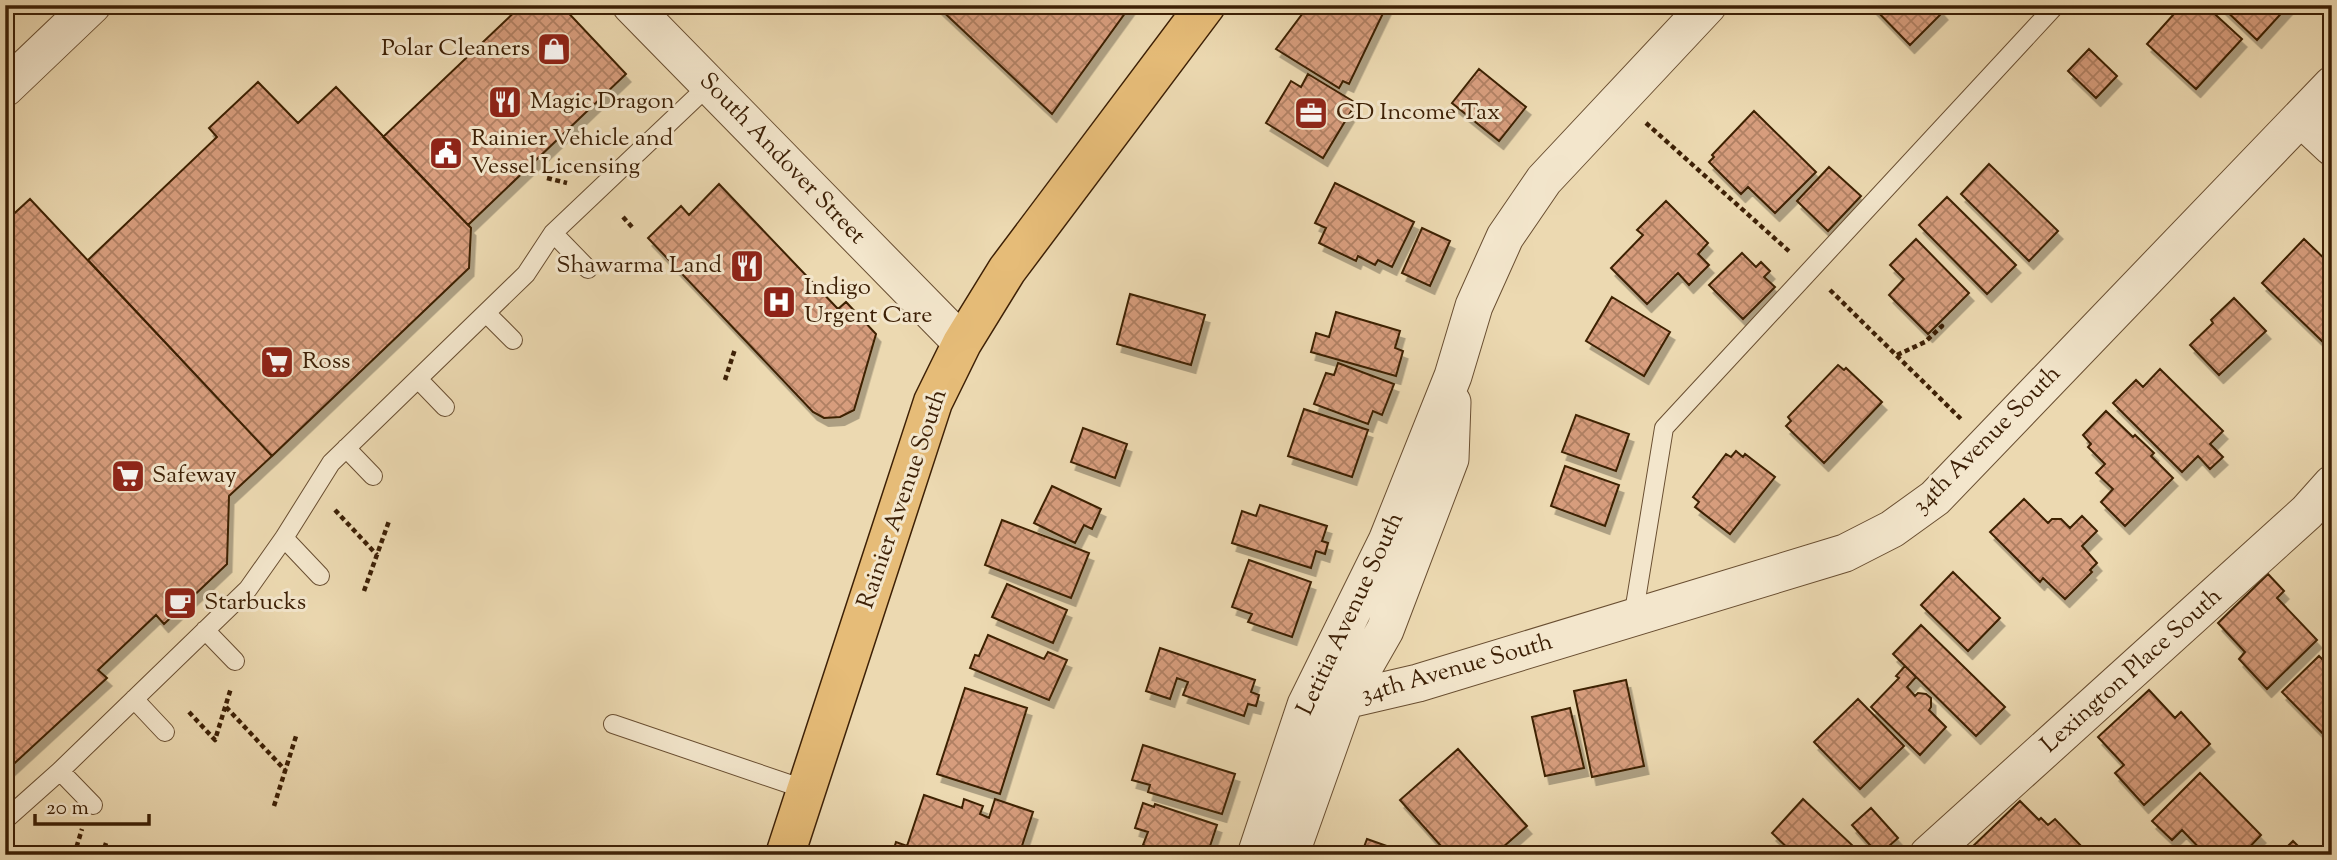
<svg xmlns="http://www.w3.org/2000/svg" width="2337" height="860" viewBox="0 0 2337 860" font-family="'Sorts Mill Goudy',serif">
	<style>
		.building { fill: url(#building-cross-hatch); stroke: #3d2006; stroke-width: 2; filter: url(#shadow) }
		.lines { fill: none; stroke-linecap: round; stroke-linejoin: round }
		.service-casing { stroke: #694e31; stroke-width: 20 }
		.minor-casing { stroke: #694e31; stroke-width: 39 }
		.primary-casing { stroke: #3d2006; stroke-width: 41 }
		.path { stroke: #3d2006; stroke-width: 4.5; stroke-dasharray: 5 3.5; stroke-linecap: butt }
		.service { stroke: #f3e6cc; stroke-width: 18 }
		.minor { stroke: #f3e6cc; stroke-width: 37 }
		.primary { stroke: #e6bc78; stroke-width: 38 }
		.labels { text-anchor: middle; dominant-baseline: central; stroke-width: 6; stroke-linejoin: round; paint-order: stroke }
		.poi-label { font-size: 24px; fill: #3d2006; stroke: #f3e6cc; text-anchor: start }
		.street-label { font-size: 24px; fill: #3d2006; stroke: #f3e6cc }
	</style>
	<defs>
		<pattern id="building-cross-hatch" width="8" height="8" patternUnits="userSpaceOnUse" patternTransform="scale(1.75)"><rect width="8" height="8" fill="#d79d7d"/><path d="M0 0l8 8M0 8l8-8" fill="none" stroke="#b08064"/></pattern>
		<filter id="shadow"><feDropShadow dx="4.5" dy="8" stdDeviation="0" flood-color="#0004"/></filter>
	</defs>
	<rect width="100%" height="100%" fill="#ecd9b1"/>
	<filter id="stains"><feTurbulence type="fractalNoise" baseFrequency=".00286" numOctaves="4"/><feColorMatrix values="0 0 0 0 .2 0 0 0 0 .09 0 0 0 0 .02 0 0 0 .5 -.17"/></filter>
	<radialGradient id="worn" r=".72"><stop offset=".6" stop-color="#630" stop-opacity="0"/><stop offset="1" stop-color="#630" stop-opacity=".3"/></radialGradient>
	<path class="building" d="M522 5H561L626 74 468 225 383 137Z
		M936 5H1131L1052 114Z
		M1309 5H1387L1349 84 1343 81 1339 88 1276 49Z
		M1871 5H1937L1943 12 1910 45Z
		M2182 5H2201L2205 9 2207 7 2242 39 2196 89 2147 44Z
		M2220 5H2289L2257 40Z
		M2089 49 2117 76 2096 98 2068 71Z
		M1479 69 1526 107 1499 141 1452 103Z
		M1308 74 1356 103 1323 158 1266 123 1291 81 1301 87Z
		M258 82 298 123 336 87 471 228 469 268 272 456 88 260 217 137 209 128Z
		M1754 111 1816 172 1775 213 1748 187 1741 194 1709 162 1714 157 1712 155Z
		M1989 164 2058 231 2029 261 1961 194Z
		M1829 167 1861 196 1828 231 1797 201Z
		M1335 183 1414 222 1392 267 1378 260 1375 265 1358 256 1356 261 1319 243 1326 228 1315 223Z
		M719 184 838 309 846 302 876 334 854 410 840 417 824 418 813 412 648 238 681 206 689 215Z
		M1947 197 2016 265 1987 294 1919 225Z
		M30 199 272 456 229 496 227 564 164 624 156 615 98 670 107 678 5 772V222Z
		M1666 201 1708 243 1698 254 1709 265 1689 285 1678 273 1647 304 1611 268 1643 235 1637 230Z
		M1422 228 1450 241 1430 286 1402 273Z
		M1916 239 1969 293 1928 334 1889 295 1904 279 1890 265Z
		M2304 239 2332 266V343L2327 338 2323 342 2262 283Z
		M1742 253 1756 267 1761 262 1770 271 1764 277 1775 287 1743 319 1709 285Z
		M1130 294 1205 315 1191 365 1117 344Z
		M1612 297 1670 332 1644 376 1586 341Z
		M2234 298 2266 331 2219 375 2190 345 2213 323 2211 320Z
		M1336 312 1400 331 1395 348 1403 351 1396 376 1311 352 1316 333 1329 337Z
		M1338 363 1394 384 1382 415 1373 411 1368 424 1314 404 1326 373 1334 375Z
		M1838 365 1844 370 1846 368 1882 402 1824 463 1786 426 1791 421 1788 417Z
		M2160 369 2223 431 2210 444 2223 457 2210 469 2198 456 2182 472 2113 403 2136 380 2143 387Z
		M1304 409 1368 430 1352 477 1288 456Z
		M2106 411 2133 437 2135 435 2154 453 2151 456 2173 478 2125 526 2101 502 2113 489 2096 473 2105 464 2088 447 2091 444 2083 435Z
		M1576 415 1629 434 1616 471 1562 452Z
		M1083 428 1127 444 1115 478 1071 462Z
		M1736 451 1743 457 1745 454 1775 477 1730 534 1695 507 1699 502 1693 497 1726 454 1731 457Z
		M1565 466 1619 485 1605 526 1551 506Z
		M1052 486 1101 509 1092 529 1084 525 1075 543 1034 523Z
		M2024 499 2048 523 2052 519H2061L2070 528 2082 516 2097 531 2082 546 2097 563 2090 570 2092 572 2065 599 2043 578 2040 582 1990 532Z
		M1260 505 1327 526 1322 541 1328 543 1325 554 1316 551 1311 568 1232 543 1242 511 1256 516Z
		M1002 520 1089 553 1071 598 985 565Z
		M1249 560 1311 582 1292 637 1248 622 1252 614 1232 607Z
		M1953 572 2000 618 1968 651 1921 605Z
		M2268 574 2284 591 2277 598 2317 640 2267 689 2239 659 2245 652 2218 623Z
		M1007 584 1067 610 1053 643 992 617Z
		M1921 625 2005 707 1976 736 1893 654Z
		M988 635 1044 659 1048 652 1067 660 1049 700 970 668 975 655 979 656Z
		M1160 648 1255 680 1251 692 1259 695 1256 706 1248 704 1244 716 1183 695 1188 682 1177 678 1170 699 1146 691Z
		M2319 656 2332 669V743L2282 692Z
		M1905 666 1916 677 1907 687 1915 696 1918 693 1926 694 1931 698V707L1929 710 1946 727 1920 755 1871 707 1899 678 1896 676Z
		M1626 680 1644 766 1592 777 1574 691Z
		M965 688 1027 708 1000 794 937 774Z
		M2149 690 2175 718 2181 712 2210 744 2144 805 2115 773 2124 765 2098 737Z
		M1858 699 1904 746 1860 789 1814 742Z
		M1570 708 1584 768 1545 776 1532 717Z
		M1143 745 1235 774 1222 814 1148 792 1150 785 1132 780Z
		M1458 749 1527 826 1494 855H1449L1400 800Z
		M2200 773 2261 835 2242 855H2206L2182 830 2172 840 2152 821Z
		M924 795 962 808 964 799 983 806 980 814 989 818 995 799 1033 812 1019 855H892L896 842 907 846Z
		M1803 799 1853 846 1845 855H1795L1772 833Z
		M2020 801 2039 820 2041 818 2048 825 2055 819 2086 851 2082 855H1974L1969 850Z
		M1143 803 1154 807 1155 804 1217 825 1207 855H1152L1154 849 1143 845 1148 832 1135 828Z
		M1871 808 1898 838 1879 855 1852 825Z
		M1367 839 1412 855H1361Z
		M2293 841 2307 855H2279Z"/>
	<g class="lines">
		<g class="service-casing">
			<path id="service" d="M553 233 588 269
				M486 313 513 340
				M418 379 445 407
				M346 448 373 476
				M284 538 320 576
				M1633 618 1664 428 2056 5
				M205 630 235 661
				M134 699 165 732
				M613 724 807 790
				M60 771 93 805
				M5 820 60 771 248 589 284 538 331 463 526 274 553 233 709 85"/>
		</g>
		<g class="minor-casing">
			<path id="minor" d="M631 5 962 343
				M5 88 92 5
				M2301 118 2332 147
				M1345 700 1418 683 1845 553 1892 529 1935 498 2332 85
				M1256 855 1306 705 1387 541 1453 376 1474 306 1505 237 1544 180 1708 5
				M1290 855 1345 700 1385 630 1450 459 1452 402
				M1928 855 2307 512 2332 484"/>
		</g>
		<g class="primary-casing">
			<path id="primary" d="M785 855 933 402 962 343 1007 270 1206 5"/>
		</g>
		<path class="path" d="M1646 123 1791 253
			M547 178 567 183
			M623 217 632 227
			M1830 290 1961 419
			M1897 355 1925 342 1942 326 1939 324
			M725 380 735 349
			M335 510 377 555
			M364 591 389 521
			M226 707 285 770
			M189 712 215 740 231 688
			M274 806 297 733
			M74 855 82 829
			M102 855 106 843"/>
		<use href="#service" class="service"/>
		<use href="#minor" class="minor"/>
		<use href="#primary" class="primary"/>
	</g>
	<defs>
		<g id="shop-square" transform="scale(1.75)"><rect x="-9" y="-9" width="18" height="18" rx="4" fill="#8f2418" stroke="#f3e6cc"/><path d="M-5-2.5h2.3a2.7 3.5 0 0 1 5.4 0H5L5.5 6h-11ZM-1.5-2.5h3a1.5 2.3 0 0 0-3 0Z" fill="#fff"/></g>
		<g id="restaurant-square" transform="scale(1.75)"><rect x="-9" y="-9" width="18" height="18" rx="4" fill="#8f2418" stroke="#f3e6cc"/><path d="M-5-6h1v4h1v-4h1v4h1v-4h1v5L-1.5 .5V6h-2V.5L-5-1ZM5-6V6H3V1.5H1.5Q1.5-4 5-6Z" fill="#fff"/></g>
		<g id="office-square" transform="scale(1.75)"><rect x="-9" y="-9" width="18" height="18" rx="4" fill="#8f2418" stroke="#f3e6cc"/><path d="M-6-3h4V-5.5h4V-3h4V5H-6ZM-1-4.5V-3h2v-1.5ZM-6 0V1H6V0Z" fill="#fff"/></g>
		<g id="civic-square" transform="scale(1.75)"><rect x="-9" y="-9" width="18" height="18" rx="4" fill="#8f2418" stroke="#f3e6cc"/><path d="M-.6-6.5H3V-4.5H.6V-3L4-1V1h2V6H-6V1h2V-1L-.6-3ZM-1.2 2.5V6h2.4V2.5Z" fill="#fff"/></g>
		<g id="hospital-square" transform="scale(1.75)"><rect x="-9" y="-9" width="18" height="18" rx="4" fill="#8f2418" stroke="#f3e6cc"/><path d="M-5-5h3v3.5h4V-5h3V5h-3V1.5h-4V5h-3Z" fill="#fff"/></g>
		<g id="supermarket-square" transform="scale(1.75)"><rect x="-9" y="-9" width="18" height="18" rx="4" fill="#8f2418" stroke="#f3e6cc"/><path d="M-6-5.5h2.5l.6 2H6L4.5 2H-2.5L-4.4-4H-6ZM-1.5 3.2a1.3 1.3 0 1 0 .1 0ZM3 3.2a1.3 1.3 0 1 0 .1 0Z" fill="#fff"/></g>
		<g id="cafe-square" transform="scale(1.75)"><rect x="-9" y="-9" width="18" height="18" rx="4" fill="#8f2418" stroke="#f3e6cc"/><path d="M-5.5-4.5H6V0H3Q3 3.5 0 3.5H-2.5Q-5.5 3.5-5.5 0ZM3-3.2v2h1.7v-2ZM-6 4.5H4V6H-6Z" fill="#fff"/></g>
	</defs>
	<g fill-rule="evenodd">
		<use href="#shop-square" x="554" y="49"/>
		<use href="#restaurant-square" x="505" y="102"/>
		<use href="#office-square" x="1311" y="113"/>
		<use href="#civic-square" x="446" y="153"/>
		<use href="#restaurant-square" x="747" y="266"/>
		<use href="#hospital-square" x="779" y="302"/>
		<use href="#supermarket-square" x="277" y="362"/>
		<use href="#supermarket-square" x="128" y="476"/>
		<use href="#cafe-square" x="180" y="603"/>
	</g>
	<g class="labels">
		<g class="poi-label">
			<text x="530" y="49" text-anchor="end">Polar Cleaners</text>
			<text x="530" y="102">Magic Dragon</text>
			<text x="1336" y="113">CD Income Tax</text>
			<text x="471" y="139">Rainier Vehicle and<tspan x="471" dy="28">Vessel Licensing</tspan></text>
			<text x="722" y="266" text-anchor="end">Shawarma Land</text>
			<text x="804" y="288">Indigo<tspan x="804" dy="28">Urgent Care</tspan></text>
			<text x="302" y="362">Ross</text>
			<text x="152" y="476">Safeway</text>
			<text x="204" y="603">Starbucks</text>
		</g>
		<g class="street-label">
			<text transform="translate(782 159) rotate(46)">South Andover Street</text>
			<text transform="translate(1987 440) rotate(-45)">34th Avenue South</text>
			<text transform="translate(903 499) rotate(-71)">Rainier Avenue South</text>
			<text transform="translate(1351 614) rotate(-65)">Letitia Avenue South</text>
			<text transform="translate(1457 669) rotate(-16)">34th Avenue South</text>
			<text transform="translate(2132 671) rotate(-42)">Lexington Place South</text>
		</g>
	</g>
	<rect width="2337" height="860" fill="none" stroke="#ecd9b1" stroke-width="28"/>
	<rect x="7" y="7" width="2323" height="846" fill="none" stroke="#3d2006" stroke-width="3.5"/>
	<rect x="14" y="14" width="2309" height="832" fill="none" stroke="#3d2006" stroke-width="2"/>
	<path d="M35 814v10h114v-10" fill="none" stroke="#3d2006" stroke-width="3.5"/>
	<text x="46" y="814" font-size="21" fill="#3d2006" stroke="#f3e6cc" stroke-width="5" paint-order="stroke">20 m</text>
	<rect width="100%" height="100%" filter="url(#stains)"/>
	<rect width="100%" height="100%" fill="url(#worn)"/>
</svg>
